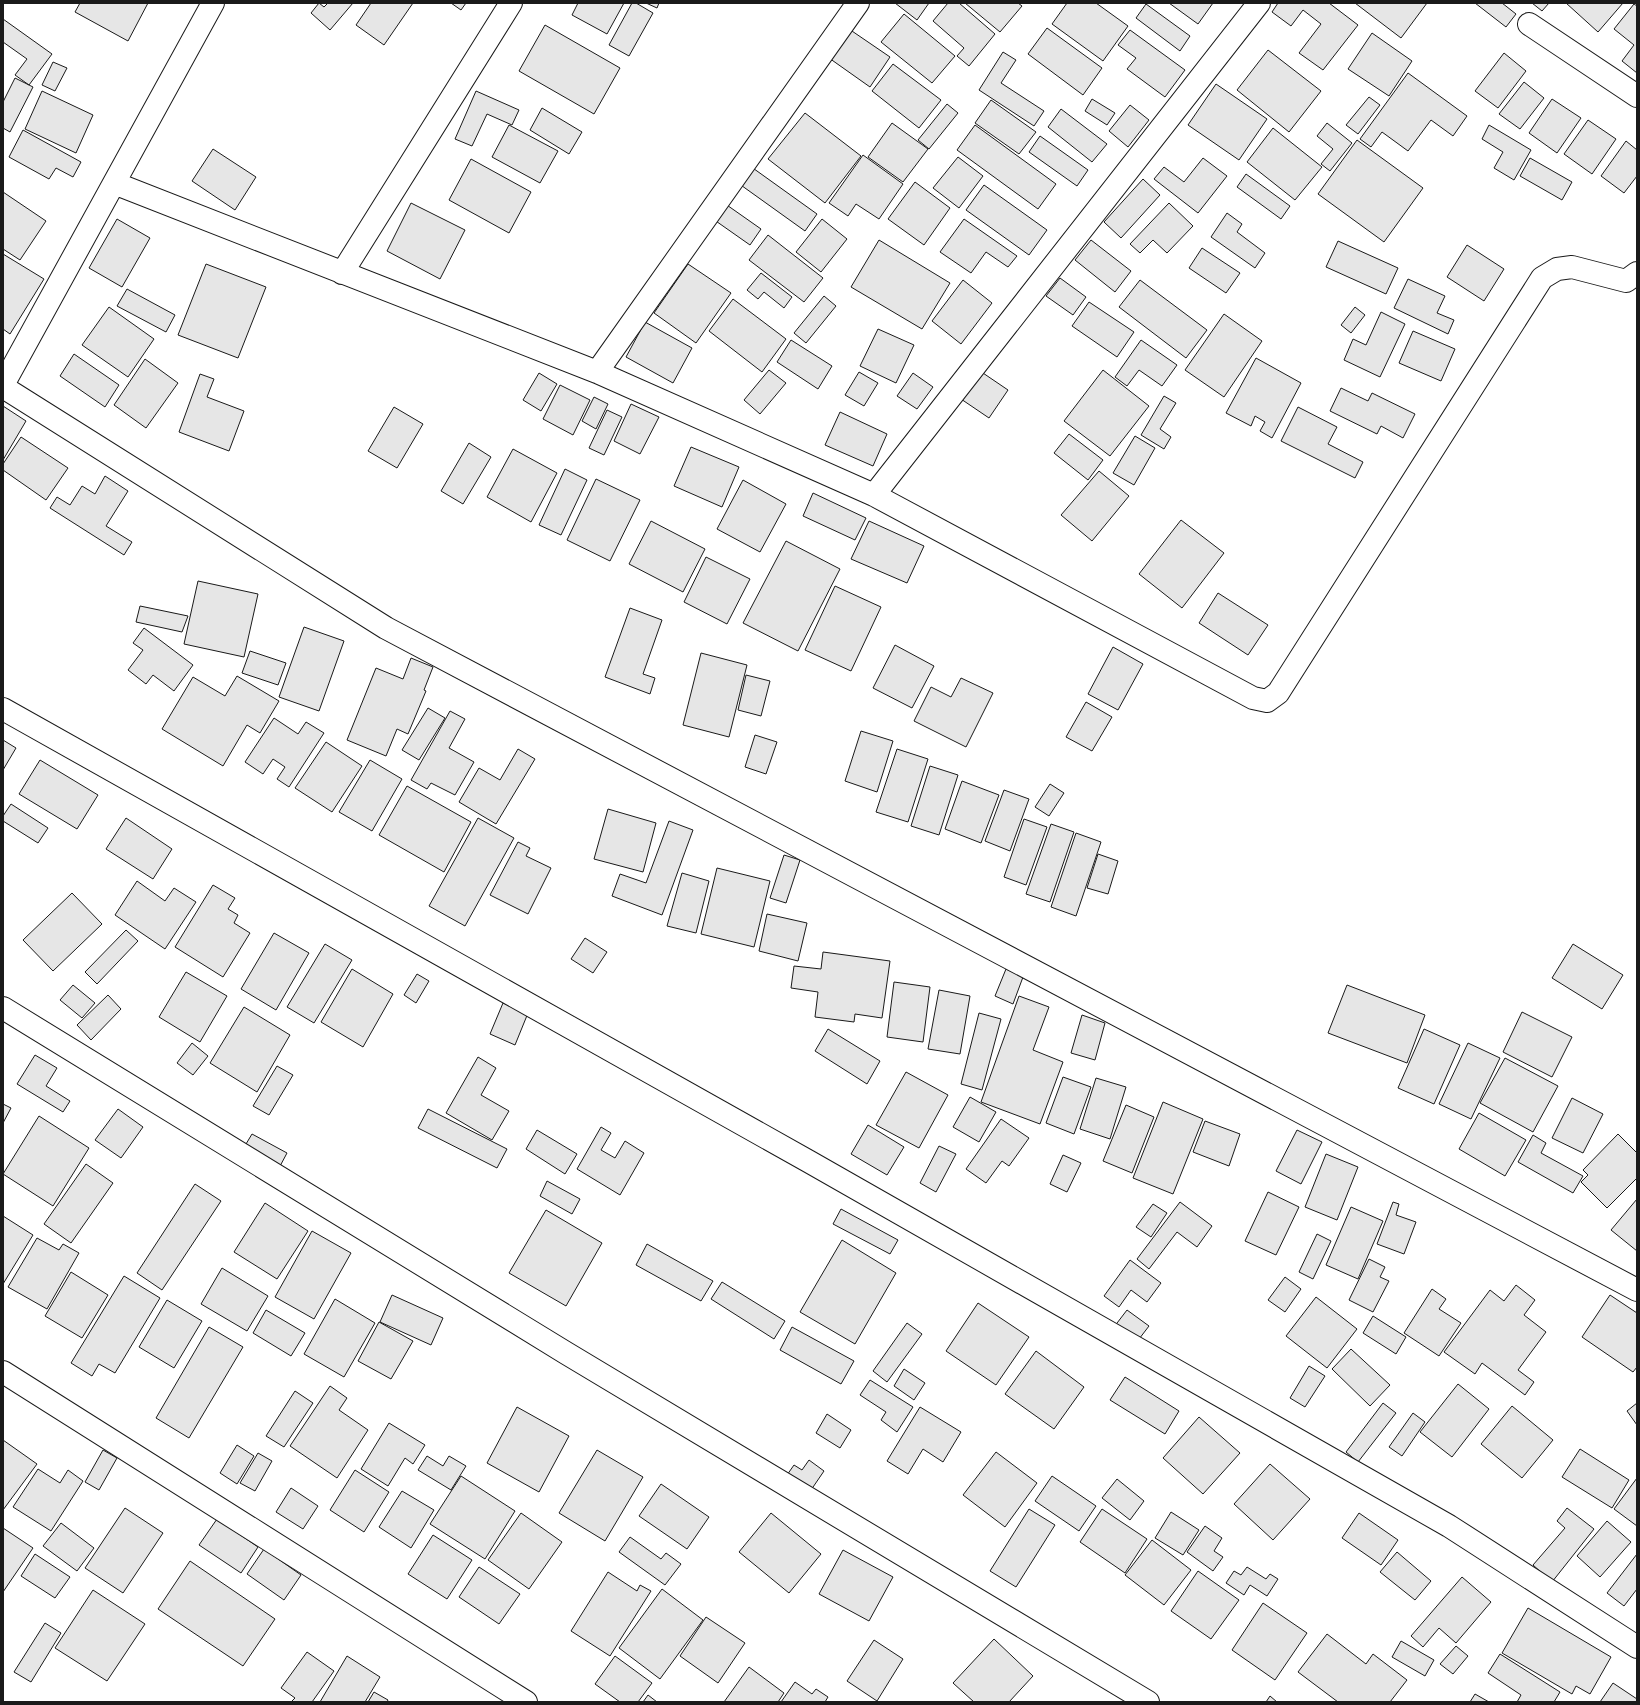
<svg xmlns="http://www.w3.org/2000/svg" width="1640" height="1705" viewBox="0 0 1640 1705" font-family="'Varela Round',sans-serif">
	<style>
		.building { fill: #e6e6e6; stroke: #1a1a1a }
		.lines { fill: none; stroke-linecap: round; stroke-linejoin: round }
		.minor-casing { stroke: #1a1a1a; stroke-width: 24 }
		.minor { stroke: #fff; stroke-width: 22 }
	</style>
	<rect width="100%" height="100%" fill="#fff"/>
	<path class="building" d="M80 3H148L128 41 75 12Z
		M319 3 324 7 328 3H353L330 30 311 13Z
		M371 3H413L384 45 356 25Z
		M451 3H466L461 10Z
		M578 3H624L607 34 572 15Z
		M632 3H636L653 13 629 56 609 45Z
		M646 3H659L657 8Z
		M895 3H929L917 20Z
		M948 3H959L995 34 969 66 957 56 964 48 933 21Z
		M965 3H1018L1022 6 1000 32Z
		M1067 3H1096L1128 26 1103 61 1052 24Z
		M1169 3H1213L1198 24Z
		M1278 3H1329L1358 25 1323 70 1299 53 1321 24 1303 10 1291 26 1272 12Z
		M1355 3H1427L1401 38Z
		M1475 3H1502L1516 14 1506 27Z
		M1532 3H1549L1542 11Z
		M1566 3H1623L1598 32Z
		M1146 4 1190 36 1180 51 1136 18Z
		M1634 4 1637 6V73L1622 61 1634 45 1614 29Z
		M904 14 955 56 932 83 881 42Z
		M3 19 52 54 29 85 15 75 27 59 3 42Z
		M545 25 620 68 594 114 519 71Z
		M1047 28 1102 68 1083 95 1028 54Z
		M849 29 890 57 870 87 829 58Z
		M1130 30 1185 70 1165 97 1127 69 1136 58 1118 45Z
		M1372 33 1412 61 1389 96 1348 69Z
		M1268 50 1321 91 1289 132 1237 90Z
		M1003 52 1016 60 1001 83 1044 111 1034 126 979 90Z
		M1504 53 1526 71 1498 108 1475 91Z
		M53 62 67 68 55 91 42 85Z
		M893 64 941 100 919 128 872 91Z
		M1408 73 1467 116 1453 136 1431 120 1408 151 1382 132 1371 147 1360 139Z
		M15 78 33 87 10 132 3 128V102Z
		M1524 82 1544 98 1520 129 1499 114Z
		M1216 84 1267 119 1239 160 1188 125Z
		M42 91 93 115 76 153 25 129Z
		M476 91 519 110 512 125 487 114 472 146 455 139Z
		M1369 97 1380 105 1358 134 1346 125Z
		M1092 99 1115 113 1107 125 1085 111Z
		M1552 99 1581 118 1557 153 1529 133Z
		M991 100 1036 132 1019 154 975 123Z
		M947 104 958 113 929 149 918 140Z
		M1130 105 1149 120 1128 147 1109 131Z
		M542 108 582 132 569 154 530 130Z
		M1061 109 1107 144 1092 162 1048 127Z
		M805 113 861 156 825 203 768 159Z
		M1588 120 1616 139 1592 174 1564 154Z
		M892 123 928 149 903 182 868 157Z
		M1327 123 1352 143 1330 171 1321 164 1333 149 1317 136Z
		M509 125 558 151 540 183 492 157Z
		M975 125 1056 184 1038 209 957 150Z
		M1489 125 1531 150 1514 180 1494 168 1503 152 1482 139Z
		M1273 128 1322 167 1295 200 1247 162Z
		M23 130 81 162 73 177 56 168 49 179 9 157Z
		M1040 136 1088 170 1077 186 1029 152Z
		M1357 140 1423 188 1384 242 1318 194Z
		M1626 141 1637 150V176L1624 193 1601 176Z
		M213 149 256 177 235 210 192 181Z
		M863 155 903 184 879 219 856 204 848 216 829 203Z
		M958 157 983 176 959 208 933 188Z
		M1203 158 1227 176 1198 213 1154 179 1164 167 1184 182Z
		M1530 158 1572 182 1562 200 1520 176Z
		M471 159 531 192 509 233 449 200Z
		M750 166 817 214 805 231 738 183Z
		M1246 174 1290 206 1281 219 1237 187Z
		M1143 179 1160 195 1121 238 1104 222Z
		M915 182 950 208 924 245 888 219Z
		M984 185 1047 230 1029 255 966 210Z
		M3 192 46 221 20 260 3 249Z
		M411 203 465 230 440 279 387 251Z
		M724 203 761 229 750 245 713 219Z
		M1169 203 1193 226 1167 253 1153 240 1140 253 1130 244Z
		M1227 213 1242 224 1237 232 1265 253 1255 268 1211 237Z
		M117 219 150 238 122 287 89 268Z
		M822 219 847 239 821 272 796 252Z
		M964 219 1017 256 1008 267 986 252 971 273 940 252Z
		M768 235 823 278 804 302 749 260Z
		M879 240 950 283 922 329 851 287Z
		M1091 240 1131 271 1115 292 1075 260Z
		M1338 241 1398 268 1386 294 1326 267Z
		M1467 245 1504 269 1484 301 1447 277Z
		M1202 248 1240 273 1226 293 1189 268Z
		M3 254 44 279 10 334 3 329Z
		M206 264 266 287 238 358 178 335Z
		M688 264 731 293 696 343 654 313Z
		M761 273 792 297 784 308 764 292 758 299 747 290Z
		M1060 278 1086 297 1073 315 1046 296Z
		M1408 279 1445 296 1437 313 1454 320 1448 334 1394 308Z
		M963 280 992 303 961 344 932 321Z
		M1140 280 1207 330 1186 358 1119 307Z
		M127 289 175 315 166 332 117 306Z
		M824 296 836 306 806 343 794 333Z
		M733 299 786 339 762 372 709 331Z
		M1089 302 1134 332 1117 357 1072 326Z
		M109 307 154 339 128 377 82 345Z
		M1355 307 1365 315 1351 333 1341 325Z
		M1381 312 1405 324 1380 377 1344 360 1353 339 1366 345Z
		M1224 314 1262 341 1224 397 1185 370Z
		M645 322 692 348 673 383 626 357Z
		M878 329 914 345 896 383 860 366Z
		M1413 331 1455 349 1441 381 1399 363Z
		M791 340 832 366 818 389 777 362Z
		M1141 340 1177 365 1162 386 1139 370 1127 386 1115 377Z
		M74 354 119 385 105 407 60 376Z
		M1256 358 1301 383 1272 438 1260 431 1265 422 1255 416 1251 426 1226 413Z
		M145 359 178 383 146 428 114 405Z
		M769 370 786 383 760 414 744 400Z
		M1103 370 1149 406 1110 456 1064 421Z
		M980 371 1008 390 989 418 961 399Z
		M859 372 878 383 864 406 845 395Z
		M539 373 557 384 541 411 523 400Z
		M913 373 933 387 917 409 897 396Z
		M200 374 214 379 207 397 244 411 229 451 179 432Z
		M560 385 590 400 573 435 543 419Z
		M1341 388 1368 401 1372 393 1415 414 1403 438 1381 426 1377 434 1330 411Z
		M1164 396 1176 403 1160 429 1171 437 1164 449 1141 435Z
		M594 397 608 404 596 429 582 421Z
		M631 404 659 417 640 454 614 441Z
		M3 406 26 421 3 460Z
		M394 407 423 424 397 468 368 451Z
		M1298 407 1337 427 1328 444 1363 462 1355 478 1281 441Z
		M607 410 622 417 604 455 589 448Z
		M840 412 887 434 873 466 825 445Z
		M1069 434 1103 460 1088 480 1054 453Z
		M1135 436 1155 448 1134 485 1113 473Z
		M21 437 68 468 46 500 3 470V464Z
		M469 443 491 457 463 504 441 491Z
		M691 447 739 467 722 507 674 486Z
		M513 449 557 473 531 522 487 497Z
		M565 469 587 480 561 535 539 525Z
		M1099 471 1129 496 1092 541 1061 515Z
		M105 476 128 491 106 526 132 542 124 555 50 508 57 497 70 505 82 486 95 494Z
		M596 479 640 500 610 561 567 540Z
		M743 480 786 504 760 552 717 529Z
		M813 493 866 518 855 540 803 516Z
		M1181 520 1224 553 1182 608 1139 574Z
		M651 521 705 549 683 592 629 564Z
		M869 521 924 546 907 583 851 559Z
		M786 541 840 569 798 651 743 623Z
		M706 557 750 579 727 624 684 602Z
		M198 581 258 594 244 657 184 644Z
		M835 586 881 607 851 671 805 650Z
		M1218 593 1268 625 1248 655 1199 623Z
		M140 606 188 616 182 632 136 622Z
		M630 608 662 620 643 674 655 678 650 694 605 677Z
		M304 627 344 641 319 711 279 697Z
		M144 628 193 665 174 691 153 675 146 684 128 670 143 650 133 643Z
		M895 645 934 666 912 708 873 688Z
		M1113 647 1143 664 1118 710 1088 694Z
		M250 651 286 663 278 685 242 673Z
		M701 653 747 665 729 737 683 725Z
		M411 658 433 667 424 690 426 691 408 734 397 729 386 756 347 740 376 668 403 679Z
		M746 675 770 681 761 716 738 710Z
		M237 676 279 701 260 733 247 725 223 766 162 729 193 677 225 696Z
		M961 678 993 693 966 747 914 721 931 687 951 697Z
		M1086 702 1112 717 1092 751 1066 737Z
		M428 708 445 718 419 760 402 750Z
		M450 711 465 719 449 748 474 762 455 795 431 783 427 789 411 780Z
		M274 718 298 734 306 722 324 733 289 787 277 779 285 767 273 759 263 774 245 762Z
		M861 731 893 741 877 792 845 781Z
		M755 735 777 742 766 774 745 767Z
		M3 740 16 748 3 770Z
		M326 742 362 766 332 812 295 788Z
		M518 749 535 759 496 824 459 802 479 768 500 780Z
		M897 749 928 759 908 822 876 812Z
		M40 760 98 795 77 829 19 794Z
		M370 760 402 779 372 831 339 812Z
		M930 766 958 775 939 835 911 826Z
		M962 781 999 795 981 843 945 829Z
		M1050 784 1064 793 1049 816 1035 807Z
		M407 786 471 822 444 872 379 835Z
		M1004 790 1029 799 1010 851 985 841Z
		M11 804 48 828 38 843 3 821V816Z
		M608 809 656 823 643 872 594 859Z
		M126 818 172 849 153 879 106 849Z
		M478 818 514 838 465 926 429 906Z
		M1024 819 1047 827 1026 885 1004 877Z
		M669 821 693 830 662 915 612 896 620 874 646 883Z
		M1051 824 1074 832 1050 902 1026 894Z
		M1076 833 1101 842 1076 916 1051 907Z
		M518 842 530 848 526 856 551 868 528 914 490 895Z
		M1098 854 1118 861 1108 894 1087 888Z
		M784 855 800 860 786 903 770 898Z
		M717 868 770 881 754 947 701 934Z
		M682 873 709 881 696 933 667 926Z
		M137 881 165 901 174 888 196 902 165 949 115 915Z
		M213 885 235 898 228 909 238 915 234 923 250 933 223 977 175 947Z
		M72 893 102 924 53 971 23 940Z
		M767 914 807 923 798 961 759 951Z
		M126 930 138 941 97 984 85 972Z
		M274 933 309 953 276 1010 241 989Z
		M585 938 607 952 593 973 571 959Z
		M325 944 352 960 314 1023 287 1007Z
		M1573 944 1623 975 1602 1009 1552 978Z
		M823 952 890 961 882 1018 855 1014 854 1022 815 1017 818 992 791 988 794 966 821 969Z
		M352 969 393 994 363 1047 321 1022Z
		M1006 969 1023 977 1013 1004 995 996Z
		M186 972 227 996 200 1042 159 1017Z
		M417 974 429 981 416 1003 404 995Z
		M894 982 930 987 923 1042 887 1037Z
		M73 985 95 1003 82 1018 60 1000Z
		M1347 985 1425 1015 1407 1063 1328 1033Z
		M939 990 970 996 960 1054 928 1049Z
		M108 995 121 1009 91 1040 77 1025Z
		M1019 996 1049 1007 1033 1050 1063 1062 1040 1124 981 1102Z
		M503 1003 528 1013 515 1045 490 1034Z
		M244 1007 290 1035 257 1092 210 1063Z
		M1522 1012 1572 1037 1552 1077 1503 1052Z
		M979 1013 1001 1019 982 1090 961 1084Z
		M1082 1015 1105 1023 1095 1060 1071 1053Z
		M828 1029 880 1061 867 1084 815 1051Z
		M1424 1029 1460 1045 1434 1104 1398 1088Z
		M192 1043 208 1056 193 1075 177 1063Z
		M1468 1043 1500 1058 1471 1119 1439 1104Z
		M35 1055 57 1068 46 1086 70 1101 63 1112 17 1084Z
		M478 1057 496 1068 481 1095 509 1111 492 1140 446 1113Z
		M1505 1058 1558 1086 1533 1132 1480 1103Z
		M277 1066 293 1075 269 1115 253 1106Z
		M906 1072 948 1095 919 1148 876 1125Z
		M1063 1077 1091 1087 1074 1134 1046 1123Z
		M1096 1078 1126 1087 1110 1139 1080 1129Z
		M970 1097 996 1112 979 1142 953 1127Z
		M1572 1098 1603 1114 1583 1153 1552 1138Z
		M1163 1102 1203 1119 1173 1194 1133 1178Z
		M3 1104 11 1108 3 1123Z
		M1126 1105 1154 1117 1132 1173 1103 1161Z
		M118 1109 143 1127 121 1158 95 1140Z
		M428 1109 507 1149 497 1168 418 1128Z
		M1479 1113 1526 1140 1505 1176 1459 1149Z
		M39 1116 89 1148 53 1206 3 1174Z
		M1001 1119 1029 1138 1009 1166 1002 1161 986 1183 966 1169Z
		M1205 1121 1240 1134 1229 1166 1193 1152Z
		M868 1125 904 1147 887 1175 851 1154Z
		M601 1127 611 1133 601 1150 615 1158 625 1141 644 1153 620 1195 577 1169Z
		M537 1130 577 1154 565 1174 526 1149Z
		M1297 1130 1322 1142 1301 1184 1276 1171Z
		M252 1134 287 1153 279 1168 243 1149Z
		M1618 1134 1637 1153V1178L1607 1208 1581 1182 1588 1175 1583 1170Z
		M1533 1135 1546 1143 1541 1153 1583 1176 1573 1193 1518 1162Z
		M939 1146 956 1154 936 1192 920 1183Z
		M1326 1154 1358 1167 1337 1220 1305 1207Z
		M1063 1155 1081 1163 1067 1192 1050 1184Z
		M86 1164 113 1183 71 1243 44 1224Z
		M547 1181 580 1199 572 1214 540 1196Z
		M195 1184 221 1201 162 1290 137 1273Z
		M1268 1192 1299 1207 1276 1255 1245 1241Z
		M1637 1199V1251L1611 1230Z
		M1180 1202 1212 1226 1197 1247 1177 1232 1149 1269 1137 1259Z
		M1393 1202 1399 1204 1396 1215 1416 1222 1404 1254 1377 1244Z
		M265 1203 308 1231 277 1279 234 1252Z
		M1153 1204 1167 1213 1151 1237 1136 1227Z
		M1351 1207 1383 1221 1358 1279 1326 1265Z
		M841 1209 898 1240 890 1254 833 1224Z
		M546 1210 602 1243 566 1306 509 1273Z
		M3 1216 33 1235 3 1284Z
		M312 1231 351 1253 314 1319 275 1297Z
		M1317 1234 1331 1241 1313 1279 1299 1272Z
		M37 1238 59 1250 63 1244 79 1253 47 1309 8 1287Z
		M842 1240 896 1273 855 1344 800 1312Z
		M647 1244 713 1281 701 1301 636 1265Z
		M1369 1259 1385 1267 1380 1277 1389 1281 1373 1312 1349 1300Z
		M1130 1260 1161 1283 1147 1302 1131 1290 1119 1307 1104 1296Z
		M222 1268 268 1296 247 1331 201 1304Z
		M71 1272 108 1295 82 1338 45 1316Z
		M124 1276 160 1298 115 1373 99 1364 92 1376 71 1363Z
		M1285 1277 1301 1289 1285 1312 1268 1300Z
		M722 1282 785 1321 774 1339 711 1299Z
		M1516 1285 1535 1300 1524 1315 1546 1332 1518 1370 1534 1382 1525 1395 1482 1363 1475 1374 1444 1352 1490 1290 1504 1301Z
		M1432 1289 1446 1299 1439 1309 1461 1323 1439 1356 1404 1333Z
		M392 1295 443 1318 431 1345 380 1322Z
		M1610 1295 1637 1313V1367L1633 1372 1582 1337Z
		M1316 1297 1357 1329 1327 1368 1286 1336Z
		M335 1299 375 1323 344 1377 304 1354Z
		M167 1300 202 1321 174 1368 139 1347Z
		M978 1303 1029 1337 996 1385 946 1351Z
		M266 1310 305 1333 291 1356 253 1333Z
		M1127 1310 1149 1326 1136 1343 1114 1327Z
		M1373 1316 1406 1337 1396 1354 1363 1333Z
		M379 1322 413 1341 391 1379 358 1361Z
		M907 1323 922 1334 887 1382 873 1371Z
		M209 1327 243 1347 189 1438 156 1418Z
		M792 1327 854 1361 841 1384 780 1350Z
		M1351 1349 1390 1385 1370 1406 1332 1369Z
		M1036 1351 1084 1387 1054 1429 1005 1394Z
		M1309 1366 1325 1376 1305 1407 1290 1398Z
		M904 1369 925 1383 914 1400 894 1386Z
		M1125 1377 1179 1411 1165 1434 1110 1400Z
		M870 1380 913 1407 897 1432 881 1420 886 1412 860 1395Z
		M1458 1384 1489 1409 1452 1457 1420 1432Z
		M330 1386 347 1398 339 1410 368 1430 337 1478 290 1446Z
		M295 1391 313 1403 284 1447 266 1436Z
		M1383 1403 1396 1413 1358 1462 1346 1452Z
		M1637 1403V1425L1627 1411Z
		M1512 1406 1553 1440 1522 1478 1481 1444Z
		M517 1407 569 1436 539 1492 487 1463Z
		M920 1407 961 1432 943 1462 923 1449 908 1474 887 1461Z
		M1413 1413 1425 1422 1402 1456 1389 1447Z
		M827 1414 851 1430 840 1448 816 1433Z
		M1199 1417 1240 1453 1203 1494 1163 1458Z
		M389 1423 425 1445 413 1464 405 1458 388 1486 361 1469Z
		M3 1440 37 1464 3 1510Z
		M237 1445 254 1456 237 1484 220 1473Z
		M1580 1449 1629 1480 1612 1508 1562 1477Z
		M103 1450 117 1458 99 1490 85 1482Z
		M597 1450 643 1477 605 1541 559 1513Z
		M996 1452 1037 1483 1005 1527 963 1495Z
		M258 1453 272 1461 255 1491 240 1483Z
		M427 1456 443 1466 449 1456 466 1466 451 1490 418 1470Z
		M809 1460 824 1471 811 1490 787 1475 794 1465 802 1470Z
		M1270 1464 1310 1499 1273 1540 1234 1504Z
		M38 1469 60 1483 68 1470 83 1481 51 1531 13 1507Z
		M355 1470 389 1492 364 1532 330 1510Z
		M461 1476 515 1511 485 1559 430 1524Z
		M1052 1476 1096 1506 1079 1531 1035 1501Z
		M1637 1478V1526L1614 1509Z
		M1117 1479 1144 1501 1130 1520 1102 1498Z
		M661 1484 709 1517 687 1549 639 1516Z
		M291 1488 318 1506 303 1529 276 1512Z
		M402 1491 434 1510 411 1548 379 1527Z
		M125 1508 163 1533 123 1593 85 1568Z
		M1567 1508 1594 1529 1552 1582 1533 1565 1565 1528 1557 1521Z
		M1029 1509 1055 1525 1016 1587 990 1571Z
		M1102 1509 1147 1539 1125 1573 1080 1542Z
		M1171 1512 1199 1530 1183 1555 1155 1538Z
		M521 1513 562 1542 529 1589 488 1560Z
		M771 1513 821 1554 789 1593 739 1552Z
		M1359 1513 1398 1540 1381 1565 1342 1538Z
		M217 1519 258 1547 241 1573 199 1545Z
		M1607 1521 1631 1542 1600 1577 1577 1556Z
		M61 1523 94 1548 77 1571 43 1546Z
		M1205 1526 1222 1538 1214 1551 1223 1557 1213 1571 1187 1552Z
		M3 1528 33 1548 3 1592Z
		M433 1535 472 1560 447 1599 408 1574Z
		M630 1537 661 1559 666 1553 681 1564 665 1585 619 1552Z
		M1152 1540 1191 1570 1164 1605 1125 1575Z
		M264 1549 301 1575 284 1600 247 1574Z
		M843 1550 893 1577 869 1621 819 1594Z
		M1397 1552 1431 1581 1415 1600 1380 1572Z
		M35 1554 70 1577 55 1598 21 1576Z
		M1637 1554V1589L1624 1606 1607 1593Z
		M190 1561 275 1619 243 1666 158 1609Z
		M479 1567 520 1594 499 1624 459 1597Z
		M1247 1567 1266 1579 1270 1574 1278 1579 1267 1596 1250 1585 1244 1595 1226 1583 1234 1571 1241 1575Z
		M1198 1571 1239 1600 1211 1639 1171 1611Z
		M608 1572 637 1591 640 1585 651 1591 610 1656 571 1631Z
		M1462 1577 1491 1602 1456 1643 1439 1628 1423 1647 1411 1636Z
		M662 1589 703 1620 660 1679 619 1648Z
		M93 1590 145 1624 107 1681 55 1648Z
		M1263 1603 1307 1633 1275 1680 1232 1650Z
		M1528 1608 1611 1657 1590 1694 1576 1686 1572 1694 1502 1653Z
		M706 1617 745 1643 718 1683 680 1656Z
		M45 1623 61 1633 31 1682 14 1672Z
		M1327 1634 1366 1664 1373 1654 1407 1680 1390 1702H1338L1298 1672Z
		M994 1639 1033 1676 1009 1702H974L953 1683Z
		M874 1640 903 1659 877 1701 847 1681Z
		M1401 1641 1434 1660 1425 1676 1392 1657Z
		M1456 1646 1468 1656 1453 1674 1440 1664Z
		M307 1652 334 1671 312 1702H291L295 1698 281 1688Z
		M1500 1654 1560 1692 1554 1702H1517L1521 1695 1488 1673Z
		M347 1656 380 1677 365 1702H320Z
		M615 1656 652 1683 638 1702H620L595 1684Z
		M749 1667 784 1693 778 1702H724Z
		M795 1682 812 1694 816 1689 828 1697 825 1702H781Z
		M1613 1683 1637 1699V1702H1600Z
		M374 1692 388 1700 387 1702H368Z
		M1475 1694 1489 1702H1470Z
		M648 1695 657 1702H643Z
		M1270 1696 1277 1702H1266Z"/>
	<g class="lines">
		<g class="minor-casing">
			<path id="minor" d="M1529 24 1637 96
				M114 183 597 372 874 495 1253 698 1267 701 1278 693 1542 278 1557 269 1572 267 1626 281 1637 273
				M342 273 511 3
				M597 372 858 3
				M3 385 213 3
				M3 387 386 628 1637 1290
				M874 495 1259 3
				M3 709 808 1161 1449 1526 1637 1647
				M3 1008 566 1353 1148 1702
				M3 1372 526 1702"/>
		</g>
		<use href="#minor" class="minor"/>
	</g>
	<rect width="1640" height="1705" fill="none" stroke="#1a1a1a" stroke-width="8"/>
</svg>
